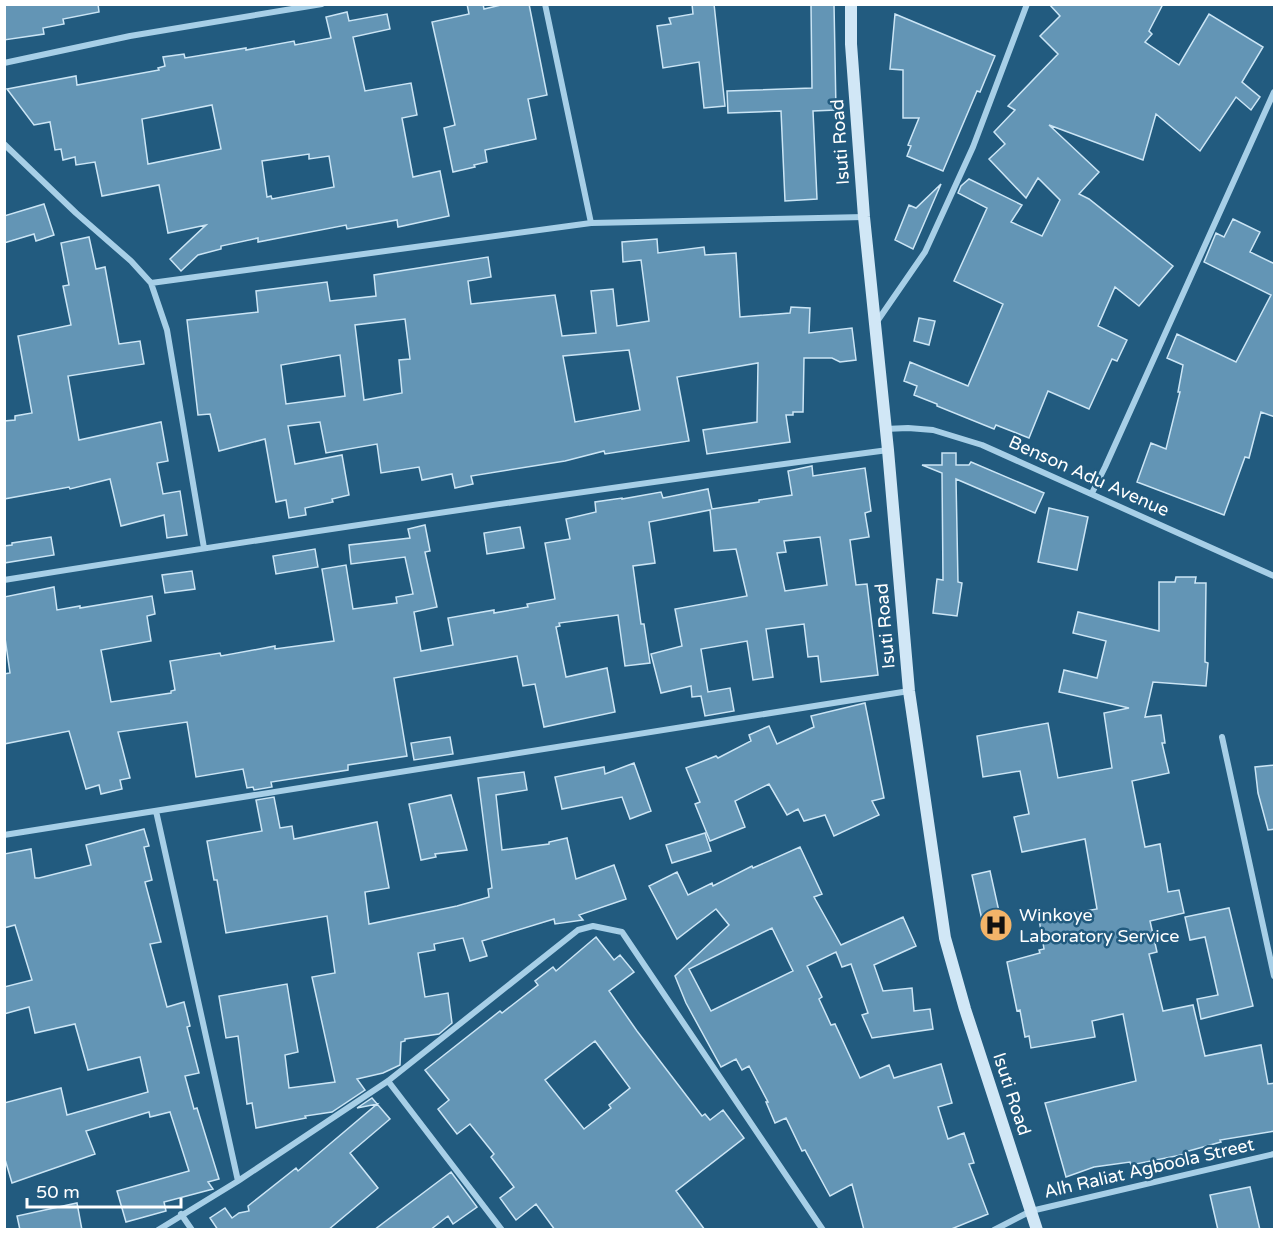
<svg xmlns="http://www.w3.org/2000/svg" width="1279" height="1234" viewBox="0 0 1279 1234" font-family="'Varela Round',sans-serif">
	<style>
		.building { fill: #6395b5; stroke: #cbe5f5; stroke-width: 1.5; fill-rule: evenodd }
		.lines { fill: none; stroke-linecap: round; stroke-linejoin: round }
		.street { stroke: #a7cfe7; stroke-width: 6 }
		.secondary { stroke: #d1e7f6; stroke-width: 12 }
		.labels { text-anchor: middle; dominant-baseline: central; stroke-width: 5; stroke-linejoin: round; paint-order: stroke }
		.street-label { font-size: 18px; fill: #fff; stroke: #225b7f }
		.poi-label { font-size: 18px; fill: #fff; stroke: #225b7f; text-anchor: start }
	</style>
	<rect width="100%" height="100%" fill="#225b7f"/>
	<path class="building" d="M4 4H98L99 12 63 19 64 24 43 28 44 34 4 40Z
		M467 4H483L484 9 505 4H529L547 95 528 99 536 139 485 150 487 162 474 165 475 167 453 172 444 128 455 125 432 22 469 14Z
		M692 4H714L725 106 704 108 699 62 663 68 657 26 671 24 669 18 693 14Z
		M811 4H834L836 110 813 111 817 199 785 201 781 111 728 113 727 91 812 88Z
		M1049 4H1163L1149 31 1152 34 1145 42 1179 65 1209 14 1263 47 1242 82 1260 97 1251 110 1236 97 1200 151 1156 114 1143 160 1049 125 1099 172 1079 194 1089 199 1173 266 1139 306 1115 287 1098 326 1127 340 1117 361 1112 359 1089 409 1048 391 1029 438 996 425 994 429 937 406V404L914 395 917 386 904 381 910 362 968 386 1003 304 954 281 987 208 958 193 961 186 969 179 1022 205 1011 222 1042 236 1060 200 1038 178 1026 198 989 159 1005 144 994 132 1015 110 1008 106 1058 54 1040 36 1060 16Z
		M347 12 349 21 387 14 390 29 353 37 365 91 411 83 417 115 402 118 413 177 440 171 449 216 398 227 397 220 347 229 346 225 258 242V238L221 246V249L198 255 181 271 170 259 206 225 168 233 159 185 102 196 95 162 76 165 75 157 63 160 61 149 55 150 50 122 34 125 7 89 76 76 77 85 159 70 158 68 165 66 163 57 184 54 185 58 246 48V50L294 41 295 45 331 38 326 17ZM212 105 221 149 148 164 142 119ZM309 154V159L329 156 334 187 272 199 271 196 267 197 262 161Z
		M895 14 995 56 980 92 977 91 943 171 907 156 911 146 908 145 919 118H903V70L890 69Z
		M941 184 913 249 895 240 909 205 916 208Z
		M44 204 54 235 36 241 34 234 4 243V216Z
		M1233 219 1260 232 1250 252 1275 264V417L1261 412 1249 458 1245 457 1224 515 1137 482 1151 443 1166 449 1180 392H1178L1183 365 1167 358 1177 334 1236 362 1271 295 1204 262 1216 233 1224 237Z
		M89 237 96 269 105 267 119 344 140 341 144 364 68 376 79 440 161 422 168 461 157 463 163 494 180 491 187 535 167 538 164 515 121 526 110 479 70 489 69 487 4 499V421L15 420V416L32 413 18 336 71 325 63 286 69 285 61 243Z
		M657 239 658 253 704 247 705 255 736 253 740 317 790 313 791 307 810 308 809 333 852 328 856 360 840 362 832 358H804L803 412H793V415H786L790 442 707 454 703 430 757 422 758 363 677 377 689 441 605 454 604 451 565 461 471 476 473 484 455 488 452 474 422 480 419 467 381 473 377 444 326 453 320 422 288 426 295 464 342 455 349 495 332 499 333 502 305 508 306 515 289 518 286 500 276 502 265 439 219 451 210 414 198 415 187 320 258 312 256 291 327 282 330 301 376 296 374 275 488 257 491 277 468 281 471 304 555 295 562 336 596 333 591 291 613 289 617 326 649 321 641 260 623 262 622 242ZM405 319 410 359 399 360 402 393 364 400 355 325ZM629 350 640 410 575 422 563 356ZM340 355 345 396 286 404 281 365Z
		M919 318 935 321 929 345 914 341Z
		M942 453H956V465H969L971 462 1044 493 1035 513 956 479 958 582 962 583 957 616 933 613 937 579 943 580 942 473 922 465H942Z
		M812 466 813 476 865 468 871 511 865 513 869 537 850 540 856 585 867 584 878 675 821 682 818 656 808 657 804 624 766 629 773 677 753 680 747 641 701 649 708 692 730 688 734 711 705 716 701 696 692 697 691 686 661 693 651 654 682 646 675 609 747 596 736 549 714 551 710 510 649 522 655 563 633 566 641 624H644L650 663 625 666 618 615 559 623 560 626 556 627 566 677 607 668 615 712 544 727 535 684 523 686 517 656 394 678 407 756 348 765V770L271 782 272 787 254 790 253 787 247 788 243 769 196 777 187 722 118 732 130 778 120 780 122 789 101 794 99 785 86 789 69 731 4 744V674L10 673 4 631V597L54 587 57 610 80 606V608L152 596 155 614 147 616 151 641 101 650 111 702 171 693V691L175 690 170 661 220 653 221 656 275 646V649L334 641 322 569 346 565 353 609 397 603 396 597 413 594 405 557 351 564 349 545 410 538 408 529 425 525 430 551 425 552 437 607 414 612 421 651 453 645 448 618 494 610V613L528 607 527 604 555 599 545 543 570 539 566 519 596 512 595 502 622 498V499L661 492 663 498 708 489 712 509 759 502V500L792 495 788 471ZM820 537 827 585 785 591 777 553 786 552 784 541Z
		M1049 508 1088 517 1077 570 1038 562Z
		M520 527 524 548 487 554 484 533Z
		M51 537 54 555 4 563V546L12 545V543Z
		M315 549 318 567 276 574 273 556Z
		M192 571 195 589 165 593 162 575Z
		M1176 577H1196L1195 583H1206L1205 662 1208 663 1206 686 1153 682 1145 717 1161 715 1165 743H1162L1169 773 1132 781 1145 847 1160 844 1168 892 1179 890 1184 913 1150 921 1157 952 1149 954 1163 1011 1193 1005 1205 1056 1261 1045 1268 1084 1275 1083V1131L1220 1140 1221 1142 1185 1152 1186 1154 1131 1165 1130 1162 1094 1167 1066 1177 1045 1103 1136 1081 1123 1014 1092 1021 1095 1037 1031 1048 1029 1036 1025 1037 1020 1010 1017 1011 1007 962 1040 953 1039 950 1044 949 1039 919 1097 909 1085 839 1022 852 1014 817 1029 814 1020 771 983 777 977 736 1048 723 1058 778 1112 768 1104 713 1129 708 1059 692 1064 670 1097 678 1106 641 1073 633 1078 612 1159 631V582H1175Z
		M865 703 884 798 872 801 879 815 834 836 825 815 804 821 798 809 787 815 769 784 735 801 745 827 710 841 695 804 700 802 686 768 716 756 718 758 751 741 749 735 769 726 777 744 814 727 811 716Z
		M450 737 453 754 414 760 411 743Z
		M634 763 651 811 630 819 622 797 562 809 555 777 604 767 605 774Z
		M1275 765V829L1268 830 1258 793 1255 767Z
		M524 772 527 790 496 795 502 850 549 844V842L567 838 576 879 614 865 626 899 579 915 583 920 555 924 554 919 482 941 487 956 470 961 463 938 434 944 435 950 418 953 425 997 448 993 452 1023 439 1034 405 1039V1041L401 1042 400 1065 383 1073 357 1079 365 1090 332 1112 305 1116 306 1118 256 1128 252 1103 247 1104 238 1036 226 1038 219 996 287 984 298 1052 285 1055 289 1088 335 1082 312 977 335 973 327 916 226 933 217 880H214L207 841 262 831 256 800 274 797 280 828 292 826 294 839 377 822 389 888 365 892 369 924 457 906 489 897 488 889 492 888 478 778Z
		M451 795 467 850 435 854 436 857 421 860 409 804Z
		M144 829 149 846 144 847 152 880 145 882 161 942 150 944 167 1007 184 1002 190 1026 187 1027 199 1073 185 1076 194 1109 197 1108 219 1179 208 1182 213 1189 164 1202 166 1211 126 1222 117 1191 189 1171 170 1112 150 1117 149 1112 86 1131 95 1154 12 1183 4 1156V1103L61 1088 67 1115 148 1092 140 1057 88 1070 75 1024 35 1033 29 1007 4 1014V987L32 980 15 925 4 928V854L31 849 35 878H39L91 865 86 845Z
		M705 833 711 851 672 863 666 845Z
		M800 847 822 894 814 897 841 945 903 917 916 946 874 965 883 991 912 988 914 1011 930 1009 933 1029 872 1038 862 1015 868 1013 851 964 842 967 836 952 807 966 822 997 819 999 831 1025 835 1024 860 1078 889 1065 894 1078 941 1064 952 1103 938 1107 948 1139 964 1133 974 1163 969 1164 988 1214 949 1230H864L852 1184 830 1196 805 1150 802 1151 786 1118 775 1123 766 1102H768L749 1066 742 1070 736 1059 721 1067 686 1003 675 976 729 925 716 909 677 939 649 886 677 872 688 895 712 883 713 886 752 866 753 868ZM772 928 793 971 711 1011 689 969Z
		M990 871 1000 916 982 920 972 875Z
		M1229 908 1253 1006 1201 1019 1197 999 1218 995 1205 937 1190 940 1185 917Z
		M596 937 614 960 620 955 634 972 609 991 637 1031 702 1116 705 1114 710 1120 723 1110 744 1138 676 1191 705 1230H555L536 1204 516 1220 500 1198 514 1187 491 1157 494 1154 470 1124 457 1134 438 1109 449 1100 425 1070 500 1011 502 1013 538 985 535 981 553 967 556 971ZM595 1041 630 1088 609 1105 611 1108 584 1129 545 1080Z
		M372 1098 390 1119 350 1153 378 1188 328 1230H218L210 1218 225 1208 232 1218 239 1213 249 1211 248 1206 296 1168 298 1171 377 1104 357 1108Z
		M451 1172 477 1207 453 1224 448 1216 430 1230H374Z
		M1250 1187 1260 1230H1218L1210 1195Z
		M77 1203 82 1230H20L17 1216Z"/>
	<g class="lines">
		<path class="street" d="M545 4 591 223
			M4 63 130 36 322 4
			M4 144 76 213 131 261 151 283 167 330 204 548
			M151 283 591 223 864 217
			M876 323 925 252 973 147 1027 4
			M885 429 908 428 933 430 982 445 1274 576
			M1092 493 1105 467 1274 92
			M4 580C298 533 593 489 888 450
			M1222 737 1274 976
			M156 811 238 1181
			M4 835 909 691
			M388 1081 502 1230
			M181 1214 192 1230
			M158 1230 238 1181 388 1081 578 930 593 926 622 932 823 1230
			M994 1230 1031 1211 1274 1154"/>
		<path class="secondary" d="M851 4V44L864 217 888 450 909 691 945 938 965 1009 1037 1230"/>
	</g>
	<defs>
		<g id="hospital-disc" transform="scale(1.725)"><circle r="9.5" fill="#f3b469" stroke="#225b7f"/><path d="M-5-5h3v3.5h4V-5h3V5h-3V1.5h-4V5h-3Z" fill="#111"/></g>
	</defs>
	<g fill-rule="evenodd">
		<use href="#hospital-disc" x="996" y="925"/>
	</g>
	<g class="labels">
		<g class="street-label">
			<text transform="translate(840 142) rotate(-94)">Isuti Road</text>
			<text transform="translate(1089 476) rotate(24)">Benson Adu Avenue</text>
			<text transform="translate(885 626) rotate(-95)">Isuti Road</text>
			<text transform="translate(1012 1094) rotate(72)">Isuti Road</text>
			<text transform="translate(1149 1168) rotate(-13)">Alh Raliat Agboola Street</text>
		</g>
		<g class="poi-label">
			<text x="1019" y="915">Winkoye<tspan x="1019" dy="21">Laboratory Service</tspan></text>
		</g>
	</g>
	<rect width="1279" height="1234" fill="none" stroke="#ffffff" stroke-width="12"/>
	<path d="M27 1198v9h154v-9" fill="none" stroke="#ffffff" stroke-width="3"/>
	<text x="36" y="1198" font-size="18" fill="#ffffff" stroke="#225b7f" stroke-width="4.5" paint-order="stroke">50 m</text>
</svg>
